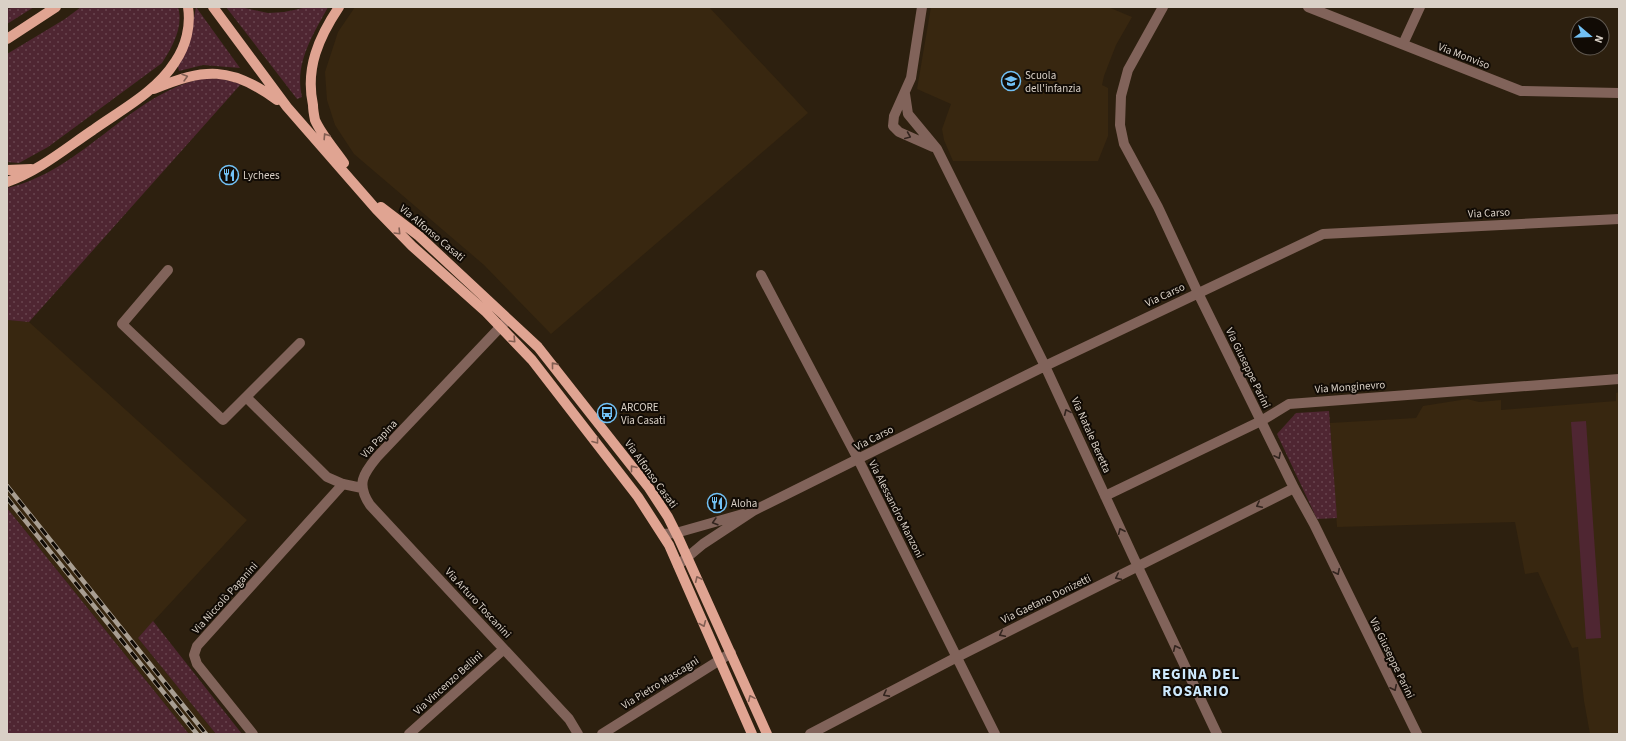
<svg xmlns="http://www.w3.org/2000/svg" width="1626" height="741" viewBox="0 0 1626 741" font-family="'Source Sans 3',sans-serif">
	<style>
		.built { fill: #382710 }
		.grass { fill: url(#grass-dots) }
		.pitch { fill: #4f2632 }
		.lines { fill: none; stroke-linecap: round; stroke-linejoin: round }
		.minor { stroke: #81635a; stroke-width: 10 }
		.major { stroke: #e0a492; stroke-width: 10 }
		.rail-casing { stroke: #a89e92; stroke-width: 4.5 }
		.rail { stroke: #110b05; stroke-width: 3; stroke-dasharray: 9; stroke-linecap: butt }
		.oneway { stroke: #835f53 }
		.oneway2 { stroke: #33251f }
		.labels { text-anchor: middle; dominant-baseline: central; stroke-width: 4; stroke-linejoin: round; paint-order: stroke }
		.street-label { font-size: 11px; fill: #d9d0c6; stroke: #110b05 }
		.poi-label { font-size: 11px; fill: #d9d0c6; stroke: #110b05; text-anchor: start }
		.district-label { font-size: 15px; font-weight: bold; letter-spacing: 1px; fill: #cde9fd; stroke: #110b05 }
	</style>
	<defs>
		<pattern id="grass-dots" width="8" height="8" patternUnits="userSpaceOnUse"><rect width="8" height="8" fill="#4f2632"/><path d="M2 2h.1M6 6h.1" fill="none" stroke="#68444e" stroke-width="1.8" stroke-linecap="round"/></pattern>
	</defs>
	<rect width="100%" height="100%" fill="#2d200f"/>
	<path class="built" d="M355 7H709L808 113 551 334 484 265 354 154 335 125 327 100 325 72 338 32Z
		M931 7H1108L1132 17 1116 45 1104 76 1102 85 1108 88V136L1098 161H953L944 140 942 129 951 104 917 89Z
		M7 320 29 322 247 520 138 638 216 734H189L7 508Z
		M1619 392V734H1590L1584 701 1578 647 1572 648 1538 572 1525 574 1515 522 1337 527 1330 423 1416 418 1423 406 1467 399 1479 402 1501 400V410L1616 401V393Z"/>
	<path class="grass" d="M15 7H34L7 24V9Z
		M81 7H178C184 27 172 47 162 63L48 147 19 163 7 162V54L65 19Z
		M196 7 240 68 203 65 179 71 178 67 189 42Z
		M226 7H240L268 13 284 12 308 7H328C313 35 294 63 302 97L297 99Z
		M204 78 222 79 241 84 29 322 7 320V188C83 171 129 94 204 78Z
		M1329 411 1337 518 1317 519 1277 434 1296 413Z
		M7 508 189 734H7Z
		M153 621 242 734H216L138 638Z"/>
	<path class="pitch" d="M1586 421 1601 638 1586 639 1571 422Z"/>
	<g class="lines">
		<path class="minor" d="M922 7 911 78 894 116 893 126 899 132 933 147
			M1163 7 1128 70 1121 96 1120 125 1124 144 1158 207 1198 293 1294 488 1314 524 1417 734
			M1308 7 1521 91 1619 93
			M1403 44 1420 7
			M905 94 908 114 937 149 1045 366 1138 567 1217 734
			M168 270 122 324 223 420 300 343
			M761 275 858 459 995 734
			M506 321 377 457C363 474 356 484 370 505L569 719 578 734
			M246 397 327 477 343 484 362 488
			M1105 496 1261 421 1289 404 1619 379
			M663 534 676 533 743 514
			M678 565 703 544 753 511 1045 366 1323 234 1619 219
			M253 734 197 664 194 655 197 646 343 484
			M409 734 504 649
			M602 734 731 653
			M810 734 957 657 1294 488"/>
		<path class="major" d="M213 7 287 107 376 209 412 246 486 312 532 360 638 497 669 545 752 734
			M339 7C319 37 305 68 313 105 313 109 314 115 315 120 321 134 335 150 344 163
			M7 39 56 7
			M154 89C204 68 231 66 277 100
			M7 170 31 169
			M7 182C39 171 66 148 93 130 121 110 156 92 175 62 186 46 191 26 188 7
			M381 207 419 236 538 347 649 488 668 517 679 539 767 734"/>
		<g class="rail-casing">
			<path id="rail" d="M7 486 206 734
				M7 498 197 734"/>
		</g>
		<use href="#rail" class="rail"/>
	</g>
	<defs><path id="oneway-chevron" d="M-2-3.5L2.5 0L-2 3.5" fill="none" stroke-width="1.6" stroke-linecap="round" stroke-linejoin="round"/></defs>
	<g class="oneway">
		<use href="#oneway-chevron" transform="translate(185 77) rotate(-16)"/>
		<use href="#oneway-chevron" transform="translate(326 136) rotate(-123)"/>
		<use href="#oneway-chevron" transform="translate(398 232) rotate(46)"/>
		<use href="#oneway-chevron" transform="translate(513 340) rotate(46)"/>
		<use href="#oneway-chevron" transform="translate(554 365) rotate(-129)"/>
		<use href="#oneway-chevron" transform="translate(596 441) rotate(53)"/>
		<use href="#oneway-chevron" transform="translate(633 468) rotate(-128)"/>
		<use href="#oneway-chevron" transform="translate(698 579) rotate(-115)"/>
		<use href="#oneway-chevron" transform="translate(703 624) rotate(67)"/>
		<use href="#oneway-chevron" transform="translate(751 698) rotate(-114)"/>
	</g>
	<g class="oneway2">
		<use href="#oneway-chevron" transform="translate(908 136) rotate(23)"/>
		<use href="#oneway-chevron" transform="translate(1067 412) rotate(-114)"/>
		<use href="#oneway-chevron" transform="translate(1278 456) rotate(63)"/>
		<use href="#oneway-chevron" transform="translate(1259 505) rotate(153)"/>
		<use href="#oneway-chevron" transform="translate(715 522) rotate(164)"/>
		<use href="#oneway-chevron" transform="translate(1121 531) rotate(-115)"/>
		<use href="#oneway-chevron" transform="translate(1337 572) rotate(64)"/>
		<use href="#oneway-chevron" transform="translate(1118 577) rotate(154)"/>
		<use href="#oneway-chevron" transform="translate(1002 634) rotate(154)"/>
		<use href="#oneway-chevron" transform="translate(1176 648) rotate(-115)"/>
		<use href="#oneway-chevron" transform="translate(1394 688) rotate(64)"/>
		<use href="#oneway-chevron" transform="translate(886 694) rotate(152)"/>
	</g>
	<defs>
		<g id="school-ring" transform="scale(1)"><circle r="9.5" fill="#110b05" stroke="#72c1f5" stroke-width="1.5"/><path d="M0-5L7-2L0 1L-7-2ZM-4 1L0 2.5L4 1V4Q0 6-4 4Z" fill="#72c1f5"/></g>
		<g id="restaurant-ring" transform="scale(1)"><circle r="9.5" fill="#110b05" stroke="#72c1f5" stroke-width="1.5"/><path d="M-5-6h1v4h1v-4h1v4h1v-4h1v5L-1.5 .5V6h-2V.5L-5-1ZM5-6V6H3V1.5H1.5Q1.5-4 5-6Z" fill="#72c1f5"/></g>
		<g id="bus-ring" transform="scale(1)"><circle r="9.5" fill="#110b05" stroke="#72c1f5" stroke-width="1.5"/><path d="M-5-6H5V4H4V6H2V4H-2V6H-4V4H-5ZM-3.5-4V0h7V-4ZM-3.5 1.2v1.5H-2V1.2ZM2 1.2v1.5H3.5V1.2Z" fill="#72c1f5"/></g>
	</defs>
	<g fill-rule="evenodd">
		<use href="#school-ring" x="1011" y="81"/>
		<use href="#restaurant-ring" x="229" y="175"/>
		<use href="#bus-ring" x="607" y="413"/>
		<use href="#restaurant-ring" x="717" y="503"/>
	</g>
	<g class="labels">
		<g class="street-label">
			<text transform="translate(1464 56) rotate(21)">Via Monviso</text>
			<text transform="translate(1489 213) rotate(-3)">Via Carso</text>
			<text transform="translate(432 233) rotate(40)">Via Alfonso Casati</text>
			<text transform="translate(1165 295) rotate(-25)">Via Carso</text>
			<text transform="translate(1248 368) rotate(64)">Via Giuseppe Parini</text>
			<text transform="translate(1350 387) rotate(-4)">Via Monginevro</text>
			<text transform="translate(1091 435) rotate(66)">Via Natale Beretta</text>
			<text transform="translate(874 438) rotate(-27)">Via Carso</text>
			<text transform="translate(379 439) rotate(-47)">Via Papina</text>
			<text transform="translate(651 474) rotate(54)">Via Alfonso Casati</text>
			<text transform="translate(896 509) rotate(63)">Via Alessandro Manzoni</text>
			<text transform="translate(225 598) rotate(-48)">Via Niccolò Paganini</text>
			<text transform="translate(1046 599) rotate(-26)">Via Gaetano Donizetti</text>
			<text transform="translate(478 603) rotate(47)">Via Arturo Toscanini</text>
			<text transform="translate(1392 658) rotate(64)">Via Giuseppe Parini</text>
			<text transform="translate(448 683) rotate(-42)">Via Vincenzo Bellini</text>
			<text transform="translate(660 683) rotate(-32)">Via Pietro Mascagni</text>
		</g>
		<g class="poi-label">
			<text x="1025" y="75">Scuola<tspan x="1025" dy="13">dell'infanzia</tspan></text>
			<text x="243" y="175">Lychees</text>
			<text x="621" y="407">ARCORE<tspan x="621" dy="13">Via Casati</tspan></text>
			<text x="731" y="503">Aloha</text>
		</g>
		<g class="district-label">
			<text x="1196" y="674">REGINA DEL<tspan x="1196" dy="17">ROSARIO</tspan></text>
		</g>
	</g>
	<rect width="1626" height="741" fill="none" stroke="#d9d0c6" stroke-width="16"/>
	<g transform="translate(1590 36) rotate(109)"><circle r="19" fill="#110b05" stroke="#615a52"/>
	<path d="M0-3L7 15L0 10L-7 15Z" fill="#72c1f5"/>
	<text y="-6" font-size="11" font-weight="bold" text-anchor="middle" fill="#d9d0c6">N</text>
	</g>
</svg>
